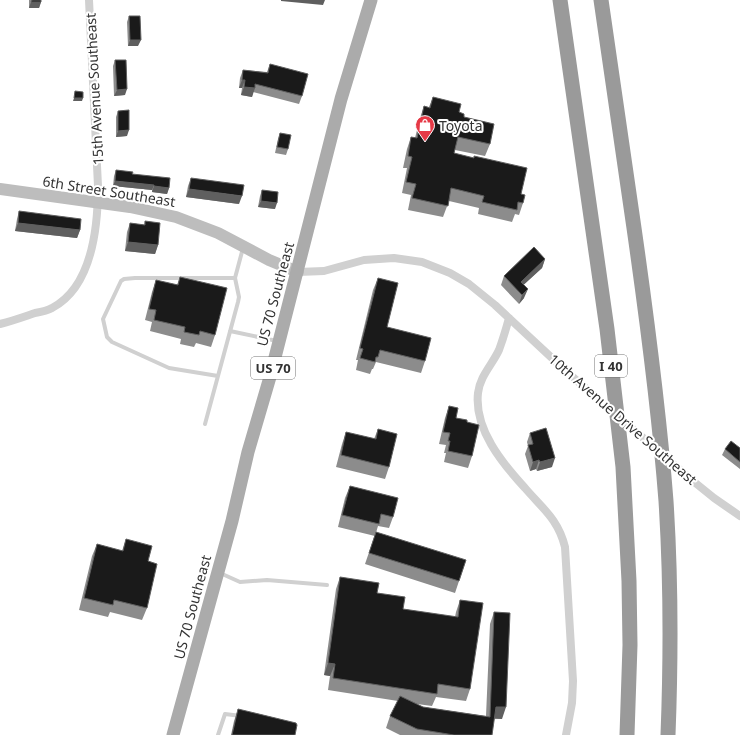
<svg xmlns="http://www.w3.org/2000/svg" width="740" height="735" viewBox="0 0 740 735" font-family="'Noto Sans',sans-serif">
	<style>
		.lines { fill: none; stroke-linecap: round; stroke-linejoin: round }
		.lane { stroke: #d0d0d0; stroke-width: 4 }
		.street { stroke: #d0d0d0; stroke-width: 8 }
		.secondary { stroke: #bdbdbd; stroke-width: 12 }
		.primary { stroke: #ababab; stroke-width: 13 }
		.highway { stroke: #9a9a9a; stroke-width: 15 }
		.wall { fill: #8c8c8c }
		.shaded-wall { fill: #5f5f5f }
		.building { fill: #1a1a1a; stroke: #5f5f5f }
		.labels { text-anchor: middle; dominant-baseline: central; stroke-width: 4; stroke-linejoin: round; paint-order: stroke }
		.shield { fill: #fff; stroke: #707070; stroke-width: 1 }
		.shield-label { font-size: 13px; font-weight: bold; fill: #333 }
		.street-label { font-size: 14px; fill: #333; stroke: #fff }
		.poi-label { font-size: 14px; fill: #333; stroke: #fff; text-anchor: start }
	</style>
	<rect width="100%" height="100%" fill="#fff"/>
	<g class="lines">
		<path class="lane" d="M230 331 277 341
			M218 376 169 368 112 342 107 337 103 319 121 281 124 279 135 278H235
			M205 424 238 302 239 297 235 278 243 248
			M220 573 240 582 267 580 327 585
			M218 735 225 714 241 716"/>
		<path class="street" d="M298 272 324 271 364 260 394 258 422 262 450 273 469 284 495 305 567 372 693 481 714 498 740 516
			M509 318C506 329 503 339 499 350 492 365 480 376 478 393 474 429 502 463 525 488 543 509 558 519 565 547L573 681 572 703 566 735
			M0 324C12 321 23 317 35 313 41 312 47 311 52 308 92 287 98 226 98 186L89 0"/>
		<path class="secondary" d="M0 189 130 207 176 217 218 233 269 260 298 272"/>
		<path class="primary" d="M173 735 232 521 248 452 270 377 341 99 371 0"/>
		<path class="highway" d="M560 0 607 329 623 467 629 581 630 645 627 735
			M601 0C612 76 623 152 634 228 647 319 659 410 666 501 671 579 671 657 668 735"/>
	</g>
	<path class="wall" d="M29 0H41V2L39 8H29Z
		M129 16 138 46H128L127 22Z
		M115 60 125 95 114 96 113 66Z
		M270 64 302 96 299 104 253 92 252 97 241 95 242 88H239L240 78 243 70 267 72Z
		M433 97 459 112 490 144 485 156 455 150 454 153 521 194 523 203 519 215 515 214 512 222 478 214 479 208 449 201 443 217 408 210 411 195 402 193 407 168H403L407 149 411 137 415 138 420 118 424 106 429 107Z
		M118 111 127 136 116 137V117Z
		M280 133 288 149 286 155 275 153 278 139Z
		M116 170 132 174 169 188 167 194 152 192V190L113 186 114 176Z
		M191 178 239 204 186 197 188 186Z
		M262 190 275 209 258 207 260 196Z
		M19 211 80 230 77 238 15 231 17 219Z
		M145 221 158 245 155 254 125 251 127 232 130 223 144 225Z
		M545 259 542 268 523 285 524 298 519 304 501 285 504 276Z
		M180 277 215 335 211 347 196 343 194 347 180 344 181 339 150 331 152 322 145 320 152 292 156 280 177 285Z
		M378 278 387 327 425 361 421 373 376 362 373 369H372L370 374 356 370 358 360H356L373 290Z
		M449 406 456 418 467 422 472 456 468 468 444 462 446 453H444L446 445 439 444 445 418Z
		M378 429 389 467 385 479 336 467 342 444 346 432 374 439Z
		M530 433 552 467 537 471 536 469 530 471 525 454 528 446 527 442Z
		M740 448V469L722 455 725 449Z
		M350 486 393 517 389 528 378 526 375 536 338 527 345 498Z
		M376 532 459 581 455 593 365 564Z
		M126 539 148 561 147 608 142 620 110 612 108 617 79 610 92 556 97 544 122 551Z
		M340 577 377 593 403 609 455 617 456 612 460 600 470 689 466 701 436 697 432 706 417 704 423 707 486 716 490 624 494 612 502 719H494L492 735H400L386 728 390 716 398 701 328 690 330 676 324 675 336 589Z
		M238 709 295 735H231L234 721Z"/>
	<path class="shaded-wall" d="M281 0H325L323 5 281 1Z
		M31 2H41L39 8H29Z
		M130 40H141L138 46H128Z
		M242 80H245L242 88H239Z
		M244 87 255 88 252 97 241 95Z
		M127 89 125 95 114 96 117 90Z
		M74 98H83L82 101H73Z
		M129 130 127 136 116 137 118 131Z
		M115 181 154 185 152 190 113 186Z
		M154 186 169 188 167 194 152 192Z
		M189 189 242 196 239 204 186 197Z
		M261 201 277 203 275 209 258 207Z
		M18 223 80 230 77 238 15 231Z
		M128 242 158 245 155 254 125 251Z
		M545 259 542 268 517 291 521 282Z
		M528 289 524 298 519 304 522 295Z
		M555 458 552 467 537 471 540 462Z
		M539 460 536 469 530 471 533 462Z
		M328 663 335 664 330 676 324 675Z
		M496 707H506L502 719 492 718Z"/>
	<path class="building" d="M32 0H41V2H31Z
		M129 16H140L141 40H130Z
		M115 60H126L127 89 117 90Z
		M270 64 308 74 302 96 255 84V88L244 87 245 80H242L243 70 268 73Z
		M75 91 83 92V98H74Z
		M433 97 461 104 459 112 464 114V117L494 124 490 144 458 137 454 153 474 158V156L527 168 521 194 525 195 523 203 518 202 517 210 482 202 484 196 451 188 448 206 412 198 416 184 406 182 412 157 408 156 411 137 417 138 424 106 430 108Z
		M129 110V130L118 131V111Z
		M280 133 291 135 288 149 277 147Z
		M116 170 133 172 132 174 170 178 169 188 154 186V185L115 181Z
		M191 178 244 185 242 196 189 189Z
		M262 190 278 192 277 203 261 201Z
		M19 211 81 219 80 230 18 223Z
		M145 221 160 223 158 245 128 242 130 223 145 225Z
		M534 247 545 259 521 282 528 289 522 295 504 276Z
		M180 277 227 288 215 335 200 331 199 335 184 332 185 327 154 320 156 310 149 309 156 280 178 285Z
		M378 278 398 283 387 327 431 338 425 361 380 350 378 357H376L375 362 360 358 363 349 360 348Z
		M449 406 458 408 456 418 467 420V422L479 425 472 456 448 451 450 441H448L450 433 443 432Z
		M546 428 555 458 540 462 539 460 533 462 528 445 533 444 530 433Z
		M378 429 397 434 389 467 341 455 346 432 376 439Z
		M731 441 740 448V462L725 449Z
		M350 486 398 498 393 517 381 514 379 524 342 515Z
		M376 532 466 560 459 581 369 553Z
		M126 539 152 546 148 561 157 564 147 608 114 600 113 605 84 598 97 544 123 551Z
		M340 577 379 583 377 593 405 597 403 609 458 617 460 600 483 603 470 689 438 684 437 694 333 678 335 664 328 663Z
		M494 612 510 613 506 707H496L492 735H454L417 729 390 716 400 696 423 707 490 717Z
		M238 709 296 723 297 725 295 735H232Z"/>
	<defs>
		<g id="shop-pin" transform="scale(1)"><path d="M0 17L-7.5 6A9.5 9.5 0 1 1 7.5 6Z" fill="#e63946" stroke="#fff"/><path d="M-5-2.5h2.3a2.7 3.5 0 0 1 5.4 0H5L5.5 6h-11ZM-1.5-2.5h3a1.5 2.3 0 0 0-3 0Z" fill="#fff"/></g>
	</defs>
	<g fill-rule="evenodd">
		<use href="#shop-pin" x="425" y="125"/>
	</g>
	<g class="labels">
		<g class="shield">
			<rect x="595" y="355" width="32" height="22" rx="3"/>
			<rect x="251" y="357" width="44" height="22" rx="3"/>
		</g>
		<g class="shield-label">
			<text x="611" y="366">I 40</text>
			<text x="273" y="368">US 70</text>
		</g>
		<g class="street-label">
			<text transform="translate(94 89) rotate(-93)">15th Avenue Southeast</text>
			<text transform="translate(109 191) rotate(9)">6th Street Southeast</text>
			<text transform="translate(275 294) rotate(-75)">US 70 Southeast</text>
			<text transform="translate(623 419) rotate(41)">10th Avenue Drive Southeast</text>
			<text transform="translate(192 607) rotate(-75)">US 70 Southeast</text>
		</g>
		<g class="poi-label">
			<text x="439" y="125">Toyota</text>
		</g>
	</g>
</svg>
